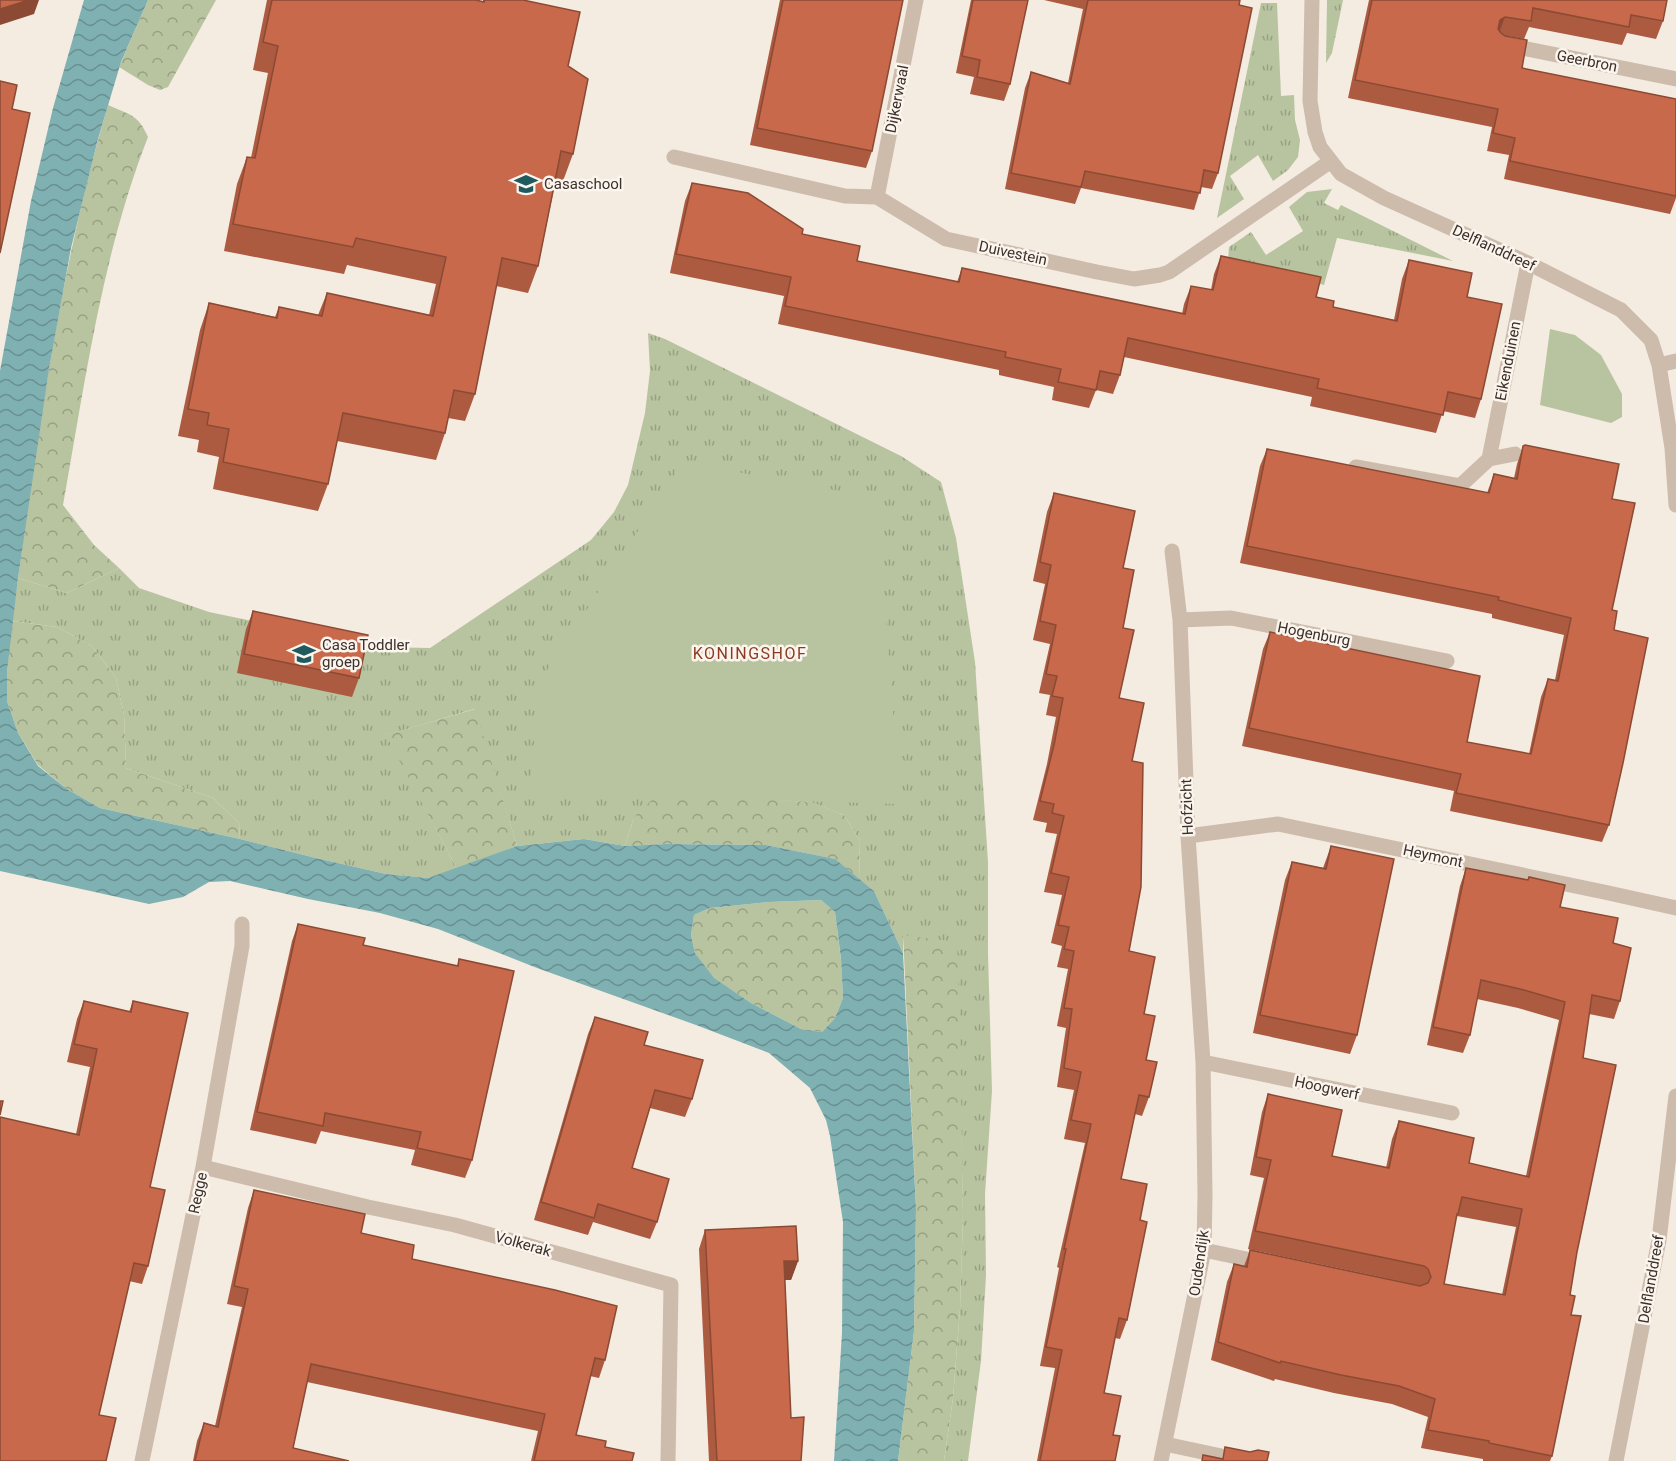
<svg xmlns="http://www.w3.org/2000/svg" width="1676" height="1461" viewBox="0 0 1676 1461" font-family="Roboto,sans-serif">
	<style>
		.grass { fill: url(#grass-tufts) }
		.forest { fill: url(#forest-crowns) }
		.park { fill: #b8c4a0 }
		.water { fill: url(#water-waves); fill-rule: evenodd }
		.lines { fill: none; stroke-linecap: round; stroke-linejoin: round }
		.minor { stroke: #cdbbac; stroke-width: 15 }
		.wall { fill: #ac5a40; fill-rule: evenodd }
		.shaded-wall { fill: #8c4a34 }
		.building { fill: #c8694b; stroke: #8c4a34; stroke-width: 1.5; fill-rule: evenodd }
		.labels { text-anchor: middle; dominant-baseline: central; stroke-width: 5; stroke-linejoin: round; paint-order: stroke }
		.street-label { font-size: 15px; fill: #3b302b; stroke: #fbf5ee }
		.poi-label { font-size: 15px; fill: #3b302b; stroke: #fbf5ee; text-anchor: start }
		.neighbourhood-label { font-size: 16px; letter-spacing: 1.5px; fill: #8c3b22; stroke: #fbf5ee }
	</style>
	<defs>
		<pattern id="grass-tufts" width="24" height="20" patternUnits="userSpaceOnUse" patternTransform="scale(1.5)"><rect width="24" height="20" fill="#b8c4a0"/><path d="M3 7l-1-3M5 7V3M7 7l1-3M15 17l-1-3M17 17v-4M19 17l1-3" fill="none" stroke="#97a083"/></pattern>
		<pattern id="forest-crowns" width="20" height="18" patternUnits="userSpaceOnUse" patternTransform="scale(1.5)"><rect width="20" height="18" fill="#b8c4a0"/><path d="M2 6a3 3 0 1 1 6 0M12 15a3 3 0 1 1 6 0" fill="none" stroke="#97a083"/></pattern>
		<pattern id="water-waves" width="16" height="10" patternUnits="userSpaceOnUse" patternTransform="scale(1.5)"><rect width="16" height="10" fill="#7fb0b2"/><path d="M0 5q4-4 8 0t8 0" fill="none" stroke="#699091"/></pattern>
	</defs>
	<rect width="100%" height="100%" fill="#f4ebe1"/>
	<path class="grass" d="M1327 0H1343L1332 53 1326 63Z
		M1261 3H1277L1281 96 1294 95 1295 120 1300 140 1298 157 1288 170 1273 181 1258 155 1230 176 1244 199 1217 218Z
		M1332 189 1324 203 1338 210 1341 205 1453 261 1337 238 1324 285 1228 262 1229 247 1251 232 1266 255 1303 231 1289 207 1307 192Z
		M648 333 665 339 901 456 941 482 956 538 975 662 988 862V954L992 1091 985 1194 986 1275 981 1361 968 1461H944L953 1398 960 1309 963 1215 961 1125 903 936V953L874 891 859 879 860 841 844 815 810 802 710 796 634 817 625 846 584 839 517 846 474 709 387 735 457 869 428 878 386 874 316 858 240 839 239 823 213 798 126 768 124 715 116 678 92 646 57 627 12 621 18 578 67 593 119 568 139 588 209 612 377 647 430 648 591 540 614 512 628 485 645 413 650 371Z"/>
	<path class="forest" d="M148 0H216L168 87 160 90 148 85 119 67Z
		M108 105C130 115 138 114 148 137 102 254 85 383 63 505L94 545 119 568 67 593 18 578C40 419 62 260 108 105Z
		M12 621 57 627 92 646 116 678 124 715 126 768 213 798 239 823 240 839 100 808 67 789 38 765 18 733 7 701V672Z
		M475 709 517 846 457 869 386 735Z
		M710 796 811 802 844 815 860 841 859 879 834 859 766 845 666 844 625 846 634 817 655 797Z
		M821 900 835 912 841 960 843 998 835 1018 822 1032 801 1029 751 1003 713 978 695 953 691 935 694 915 710 908 769 902Z
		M903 935 957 942 960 1032 963 1215 960 1309 953 1398 944 1461H898L914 1331 916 1208Z"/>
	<path class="park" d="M1550 329 1575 335 1601 355 1622 394V417L1611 423 1540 405Z
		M683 462 877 498 900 804 529 793 540 681Z"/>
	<path class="water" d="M84 0H148L121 62 98 139 71 248 49 369 18 578 7 672V701L18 733 38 766 67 789 100 808 240 839 316 858 386 874 428 878 517 846 584 839 625 846 666 844 766 845 835 859 874 891 903 953 916 1208 914 1331 898 1461H834L842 1333 843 1222 830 1136 826 1120 810 1088 769 1053 696 1025 537 968 438 929 380 913 308 899 230 881 209 882 183 897 149 904 0 871V371L31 201 53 108ZM821 900 835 912 841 959 843 998 835 1018 822 1032 801 1029 751 1003 714 978 695 953 691 935 694 915 710 908 769 902Z"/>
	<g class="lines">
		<path class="minor" d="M1312 0 1310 101 1315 132 1320 147 1341 174 1384 198 1528 263 1621 310 1651 340 1659 365 1672 448 1676 505
			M1507 45 1676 79
			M674 157 845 196 877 197 946 239 1097 272 1134 279 1160 275 1169 272 1331 161
			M877 197 916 0
			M1659 365 1676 361
			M1489 459 1528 263
			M1356 467 1460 486 1489 459 1515 454
			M1180 620 1231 618 1447 661
			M1188 836 1278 824 1604 892 1676 908
			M1203 1062 1452 1113
			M203 1167 368 1207 455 1225 671 1285 668 1461
			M1204 1250 1265 1263
			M1165 1444 1245 1461
			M142 1461 203 1167 242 946V924
			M1161 1461 1204 1250 1205 1194 1203 1062 1188 836 1180 620 1172 551
			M1616 1461 1659 1240 1676 1096"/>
	</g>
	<path class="wall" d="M267 0H476L483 2V0H523L568 66 573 154 563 181 556 179 538 266 528 293 496 286 475 394 465 421 448 418 445 433 436 460 337 441 328 484 318 511 213 489 219 457 197 452 199 440 178 436 200 330 209 303 275 317 279 307 318 315 327 293 429 315 436 284 347 265 344 274 224 251 237 184 247 157 251 158 268 73 253 70Z
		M780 0H903L872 151 866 168 750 145Z
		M971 0H1028L1010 84 1004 101 970 94 974 77 956 73Z
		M1044 0H1240L1218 173 1212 189 1201 187 1194 210 1081 188 1075 204 1005 189 1025 88 1031 72 1068 83 1083 9Z
		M1369 0H1667L1663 21 1656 39 1627 33 1622 45 1529 27 1524 39 1507 36 1522 68 1676 99V198L1670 214 1504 179 1509 155 1487 151 1492 127 1348 98Z
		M692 183 802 234 857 261 957 282 962 268 1182 314 1184 304 1191 286 1211 290 1214 274 1221 256 1316 297 1333 307 1394 320 1402 279 1409 260 1467 297 1481 399 1475 418 1443 411 1436 433 1310 406 1312 397 1124 357 1120 375 1113 394 1096 390 1089 408 1052 400 1054 387 999 375V370L778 324 784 296 670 273 685 201Z
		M1523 446 1612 499V610L1614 630 1609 825 1602 842 1450 811 1454 791 1242 746 1263 649 1270 632 1467 742 1529 754 1541 697 1548 679 1555 680 1564 635 1492 618V614L1240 563 1260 466 1267 449 1487 493 1494 474 1514 478 1517 464Z
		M1054 493 1123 568V628L1119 698 1132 761 1129 951 1144 1014 1149 1097 1142 1116 1135 1114 1121 1179 1140 1220 1127 1320 1120 1339 1115 1338 1104 1393 1113 1435 1115 1461H1037L1055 1368 1040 1366 1059 1268 1057 1267 1085 1143 1064 1139 1074 1090 1057 1087 1066 1028 1057 1026 1068 969 1057 967 1062 946 1051 943 1062 895 1044 892 1057 834 1045 832 1047 823 1033 820 1047 764 1056 717 1046 715 1050 695 1039 693 1050 644 1033 640 1045 584 1033 581 1047 512Z
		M253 611 359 678 352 697 237 673 246 629Z
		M1331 846 1357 1035 1350 1054 1253 1033 1285 880 1292 862 1323 868Z
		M1466 868 1560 907 1613 943 1620 1001 1614 1019 1589 1014 1583 1058 1577 1252 1570 1295 1571 1315 1552 1456 1550 1461H1483V1459L1421 1448 1428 1417 1392 1404 1334 1393 1275 1379 1274 1381 1211 1360 1227 1282 1234 1264 1244 1266 1250 1250 1419 1285 1248 1249 1264 1178 1250 1175 1262 1112 1268 1094 1332 1156 1386 1168 1392 1139 1399 1121 1469 1163 1526 1176 1559 1020 1518 1008 1477 999 1470 1035 1463 1053 1427 1045 1460 886ZM1457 1216 1516 1227 1502 1295 1444 1284 1455 1222Z
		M298 924 363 945 457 966 459 959 472 1160 465 1178 411 1165 415 1150 321 1131 316 1144 250 1130 292 941Z
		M84 1001 129 1012 133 1001 150 1187 148 1266 142 1284 129 1281 99 1415 0 1461 76 1134 90 1067 67 1062 77 1019Z
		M595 1017 644 1045 692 1099 685 1117 650 1108 632 1168 657 1222 650 1239 593 1222 588 1235 534 1220 588 1034Z
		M254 1190 361 1233 605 1360 599 1378 590 1376 576 1435 605 1447 632 1461H531L538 1431 307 1382 293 1448 349 1461H193L197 1441 204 1423 215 1426 242 1307 227 1304 248 1208Z
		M705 1230 798 1261 791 1280H785L791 1418 801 1461H709L699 1249Z"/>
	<path class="shaded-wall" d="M29 0H39L34 14 0 25V9Z
		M1505 17 1498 35 1493 38 1500 20Z
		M784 1261H798L791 1280H778Z"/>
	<path class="building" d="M0 0H29L0 9Z
		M272 0H476L484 2V0H523L580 12 568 66 588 79 573 154 561 151 538 266 502 258 475 394 454 390 445 433 343 413 328 484 223 462 229 429 207 425 209 413 188 409 209 303 277 318 279 307 322 316 327 293 433 316 446 257 356 238 353 247 233 224 247 157 255 158 278 46 263 42Z
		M783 0H903L872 151 757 128Z
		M973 0H1028L1010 84 977 77 980 60 962 56Z
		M1088 0H1240L1239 5 1252 8 1218 173 1204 170 1200 193 1085 171 1081 187 1011 173 1031 72 1070 84Z
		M1372 0H1667L1663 21 1631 15 1629 27 1533 8 1531 21 1505 17 1500 20 1498 29 1501 33 1505 36 1527 40 1522 68 1676 99V196L1510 161 1515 138 1493 133 1498 109 1355 80Z
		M0 81 17 85 12 109 30 113 0 253Z
		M692 183 748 193 803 229 802 234 860 246 857 261 959 282 962 268 1185 314 1191 286 1213 290 1221 256 1321 277 1316 297 1334 301 1333 307 1397 321 1409 260 1472 273 1467 297 1502 304 1481 399 1448 392 1443 415 1317 388 1319 379 1128 338 1120 375 1100 371 1096 390 1058 382 1061 369 1005 357 1006 352 785 306 791 277 676 254Z
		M1525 445 1619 464 1612 499 1635 503 1612 610 1617 611 1614 630 1648 638 1623 763 1609 825 1456 793 1461 774 1249 728 1270 632 1480 676 1467 742 1531 754 1548 679 1558 681 1571 618 1498 600 1499 597 1247 546 1267 449 1489 493 1494 474 1517 479 1523 446Z
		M1054 493 1135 511 1123 568 1134 570 1123 628 1134 630 1119 698 1144 703 1132 761 1143 763 1141 887 1129 951 1155 957 1144 1014 1155 1016 1146 1060 1157 1062 1149 1097 1139 1095 1121 1179 1147 1184 1140 1220 1147 1222 1127 1320 1119 1318 1104 1393 1121 1396 1113 1435 1120 1436 1115 1461H1040L1062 1350 1046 1347 1066 1249H1064L1091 1124 1071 1120 1081 1072 1064 1068 1072 1009 1064 1008 1074 951 1064 949 1069 927 1058 925 1069 877 1051 873 1064 816 1052 813 1054 804 1040 801 1054 745 1063 698 1052 696 1057 676 1046 674 1056 625 1040 621 1051 565 1040 562Z
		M253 611 368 635 359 678 244 654Z
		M1331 846 1394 859 1357 1035 1260 1015 1292 862 1326 869Z
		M1466 868 1528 880 1529 877 1565 885 1560 907 1618 918 1613 943 1631 948 1620 1001 1592 995 1583 1058 1616 1065 1577 1252 1570 1295 1575 1296 1571 1315 1581 1316 1552 1456 1489 1443V1441L1428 1430 1435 1399 1399 1386 1341 1375 1281 1361 1280 1363 1218 1342 1234 1264 1247 1267 1250 1250 1420 1286 1428 1283 1431 1277 1428 1269 1424 1266 1255 1231 1271 1160 1256 1157 1268 1094 1342 1110 1332 1156 1389 1168 1399 1121 1474 1138 1469 1163 1529 1177 1565 1002 1524 990 1481 980 1470 1035 1433 1027ZM1462 1197 1522 1209 1505 1295 1444 1284 1457 1214H1458Z
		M298 924 365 938 363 945 458 966 459 959 514 971 472 1160 417 1148 421 1132 325 1113 323 1126 257 1112Z
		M84 1001 131 1012 133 1001 188 1013 150 1187 165 1190 148 1266 134 1263 99 1415 116 1418 106 1461H0V1117L79 1135 97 1049 74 1044Z
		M595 1017 648 1032 644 1045 703 1060 692 1099 655 1090 632 1168 669 1179 657 1222 598 1204 594 1218 541 1202Z
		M0 1101H3L0 1115Z
		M254 1190 365 1214 361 1233 414 1245 412 1259 555 1290 617 1306 605 1360 595 1358 576 1435 606 1441 605 1447 634 1453 632 1461H534L545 1414 311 1364 293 1448 349 1461H195L204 1423 218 1427 248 1289 234 1286Z
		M796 1226 798 1261H784L791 1418 804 1417 801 1461H717L705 1230Z
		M1225 1447 1250 1452 1258 1450 1269 1452 1267 1461H1202L1203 1455 1223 1459Z"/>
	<defs>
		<g id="school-bare" transform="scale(1.8)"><path d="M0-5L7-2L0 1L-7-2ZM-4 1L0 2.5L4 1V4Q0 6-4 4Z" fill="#1f5a5e" stroke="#fbf5ee" stroke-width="2.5" paint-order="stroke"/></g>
	</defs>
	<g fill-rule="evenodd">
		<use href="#school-bare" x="526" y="184"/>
		<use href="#school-bare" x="304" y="654"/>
	</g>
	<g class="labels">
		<g class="street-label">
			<text transform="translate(1587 61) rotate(11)">Geerbron</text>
			<text transform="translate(897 99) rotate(-79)">Dijkerwaal</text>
			<text transform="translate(1494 248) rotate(25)">Delflanddreef</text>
			<text transform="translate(1013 253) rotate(12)">Duivestein</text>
			<text transform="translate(1508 361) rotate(-79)">Eikenduinen</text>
			<text transform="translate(1314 634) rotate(11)">Hogenburg</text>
			<text transform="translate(1187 807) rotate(-92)">Hofzicht</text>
			<text transform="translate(1433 856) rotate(12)">Heymont</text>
			<text transform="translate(1327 1088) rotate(12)">Hoogwerf</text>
			<text transform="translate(198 1193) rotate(-78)">Regge</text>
			<text transform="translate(523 1244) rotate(16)">Volkerak</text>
			<text transform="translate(1199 1263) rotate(-82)">Oudendijk</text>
			<text transform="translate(1651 1279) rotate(-80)">Delflanddreef</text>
		</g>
		<g class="poi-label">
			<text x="544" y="184">Casaschool</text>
			<text x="322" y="645">Casa Toddler<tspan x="322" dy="17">groep</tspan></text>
		</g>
		<g class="neighbourhood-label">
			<text x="750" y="653">KONINGSHOF</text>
		</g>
	</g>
</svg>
